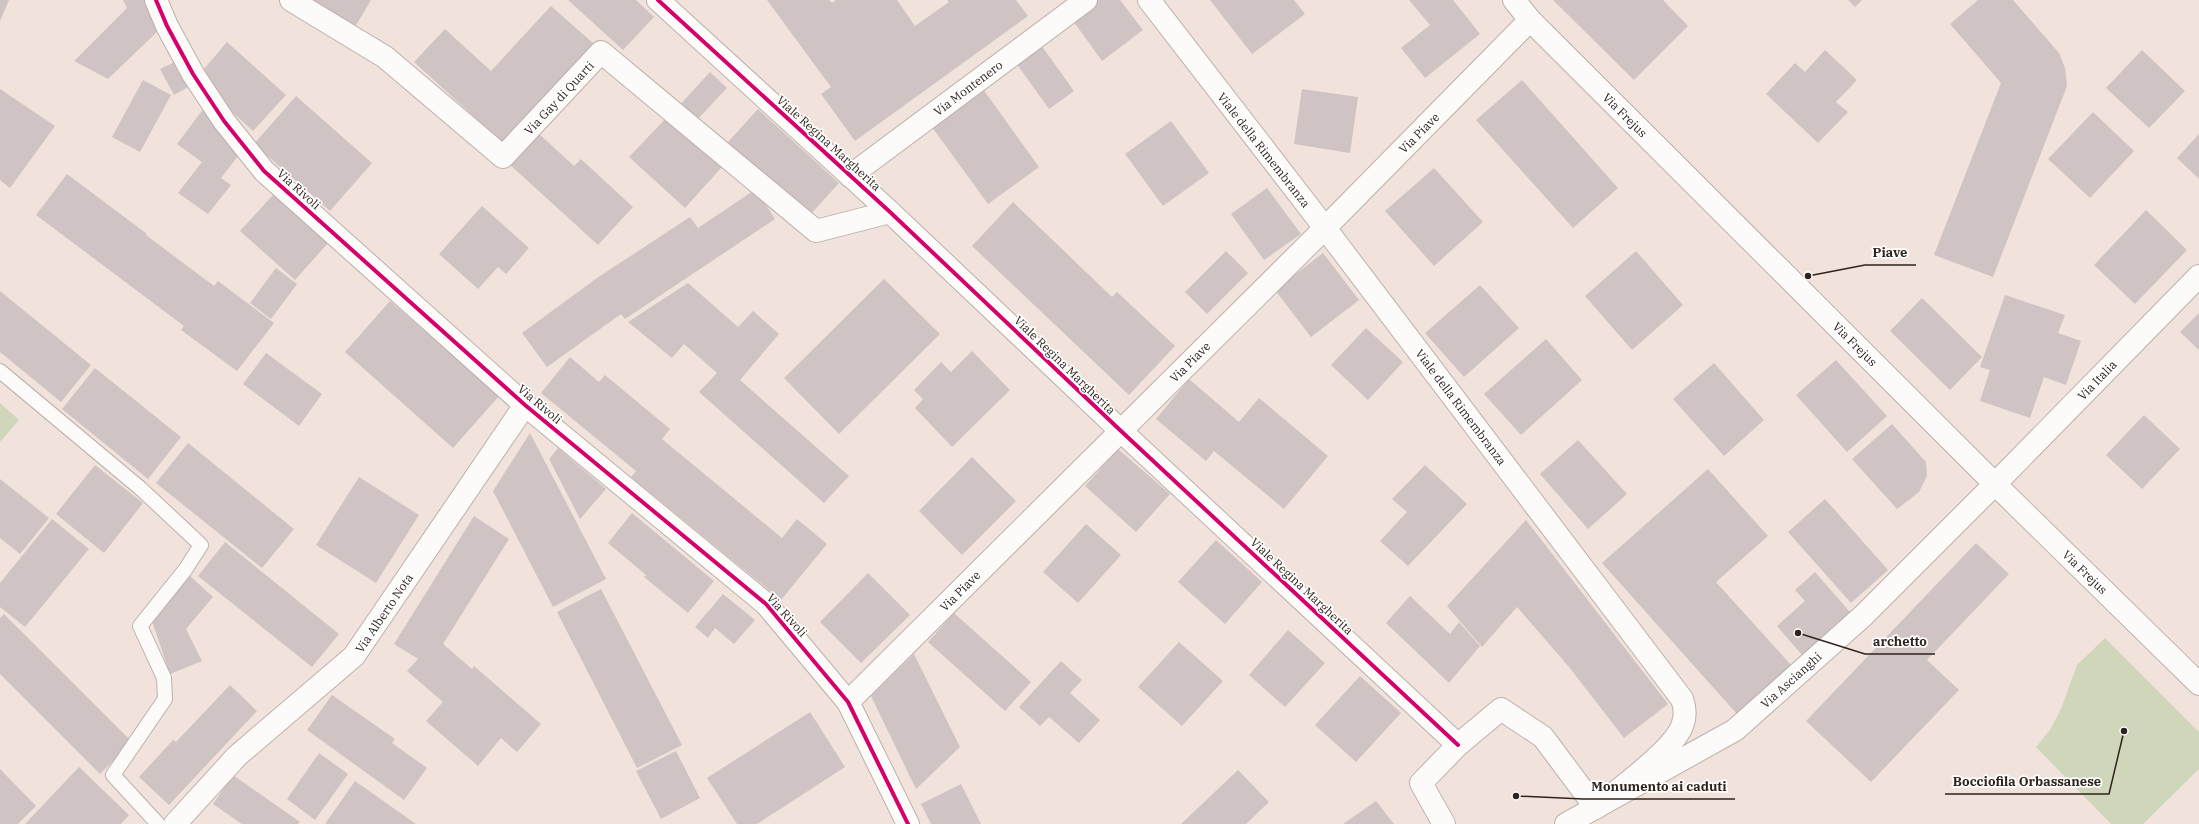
<svg xmlns="http://www.w3.org/2000/svg" width="2199" height="824" viewBox="0 0 2199 824" font-family="'IBM Plex Serif',serif">
	<style>
		.green { fill: #cfd6ba }
		.building { fill: #cfc3c3 }
		.lines { fill: none; stroke-linecap: round; stroke-linejoin: round }
		.lane-casing { stroke: #bcb0aa; stroke-width: 16 }
		.street-casing { stroke: #bcb0aa; stroke-width: 24 }
		.secondary-casing { stroke: #bcb0aa; stroke-width: 24 }
		.lane { stroke: #fdfbfa; stroke-width: 14 }
		.street { stroke: #fdfbfa; stroke-width: 22 }
		.secondary { stroke: #fdfbfa; stroke-width: 22 }
		.cycleway-casing { stroke: #fff; stroke-width: 6 }
		.cycleway { stroke: #d6006c; stroke-width: 4 }
		.labels { text-anchor: middle; dominant-baseline: central; stroke-width: 3.5; stroke-linejoin: round; paint-order: stroke }
		.street-label { font-size: 12px; fill: #2f231d; stroke: #fff }
		.leader { fill: none; stroke: #2f231d; stroke-width: 1.5 }
		.callout-dot { fill: #2f231d; stroke: #fff; stroke-width: 1.5 }
		.callout-label { font-size: 13px; text-anchor: middle; font-weight: bold; fill: #2f231d; stroke: #fff; stroke-width: 3.5; stroke-linejoin: round; paint-order: stroke }
	</style>
	<rect width="100%" height="100%" fill="#f1e3dc"/>
	<path class="green" d="M0 403 19 420 0 442Z
		M2105 638 2199 732V769L2143 824H2111L2036 747 2050 730 2061 709 2077 665Z"/>
	<path class="building" d="M0 0H9L0 21Z
		M123 0H146L159 30 108 79 74 61 127 8Z
		M309 0H371L355 27Z
		M568 0H636L654 17 623 50Z
		M767 0H829L832 3 836 0H897L915 26 949 2 947 0H1016L1028 16 855 141 821 94 831 87Z
		M1097 0H1120L1143 30 1102 61 1071 18Z
		M1210 0H1294L1305 14 1252 54Z
		M1409 0H1453L1480 34 1425 78 1401 48 1430 25Z
		M1553 0H1663L1688 26 1634 80Z
		M1848 0H1862L1855 7Z
		M1978 0H2013L2059 53 2065 68 2067 86 1993 277 1934 255 2001 83 1950 24Z
		M551 6 594 44 503 143 414 62 445 29 491 71Z
		M227 42 286 95 253 131 221 102 204 69Z
		M1041 45 1074 91 1049 109 1016 63Z
		M1825 50 1857 80 1836 102 1848 112 1818 143 1766 94 1795 63 1805 72Z
		M2142 50 2185 91 2149 128 2106 88Z
		M175 62 188 87 174 95 160 69Z
		M710 72 727 88 694 123 677 108Z
		M143 80 171 95 140 152 112 137Z
		M1522 80 1618 188 1573 228 1476 120Z
		M0 89 55 126 10 188 0 180Z
		M983 89 1039 167 988 204 932 127Z
		M1302 89 1358 97 1350 153 1294 144Z
		M296 96 372 163 330 211 254 144Z
		M204 108 238 156 221 178 231 185 208 214 178 193 202 162 177 144Z
		M758 109 839 183 809 216 728 142Z
		M2093 112 2134 151 2090 198 2048 159Z
		M667 117 722 167 685 208 629 157Z
		M1171 121 1209 173 1163 206 1125 154Z
		M537 132 574 166 581 159 633 207 598 245 508 163Z
		M2199 134V179L2177 158Z
		M1434 168 1483 222 1434 266 1385 211Z
		M67 174 147 234 123 266 146 235 214 286 218 281 274 323 237 371 181 330 184 326 36 215Z
		M1267 188 1301 234 1264 260 1231 214Z
		M756 189 775 219 625 319 621 314 547 367 522 333 597 278 690 217 698 228Z
		M273 195 328 243 295 280 240 231Z
		M1013 202 1112 297 1117 292 1175 346 1129 395 972 246Z
		M482 206 529 248 506 274 498 267 478 289 439 254Z
		M2146 210 2187 250 2135 304 2094 265Z
		M1226 251 1248 273 1207 314 1185 292Z
		M1636 251 1683 305 1632 350 1585 296Z
		M1323 253 1359 300 1311 337 1275 290Z
		M276 268 297 284 271 319 250 303Z
		M884 279 940 334 839 434 784 378Z
		M688 283 738 327 753 311 779 334 740 380 849 476 824 503 699 392 717 373 684 344 672 358 628 322Z
		M1480 285 1519 328 1464 377 1425 333Z
		M0 291 91 365 61 402 0 352Z
		M2005 295 2065 315 2058 333 2081 341 2066 385 2044 377 2030 418 1980 401 1990 370 1980 367Z
		M1922 298 1982 357 1950 390 1890 331Z
		M390 301 499 396 453 448 345 352Z
		M2199 313V350L2180 332Z
		M1366 328 1403 362 1368 400 1331 365Z
		M1546 339 1582 380 1521 435 1484 394Z
		M972 351 1010 390 952 447 915 408 923 399 914 390 941 362 951 372Z
		M266 353 322 394 299 426 243 384Z
		M570 357 599 382 605 375 670 429 662 439 782 538 797 519 827 544 781 600 631 477 636 471 541 393Z
		M1836 360 1887 416 1847 452 1796 395Z
		M1714 363 1764 420 1724 456 1673 399Z
		M95 368 181 437 148 479 62 409Z
		M1189 379 1239 422 1259 398 1328 456 1284 509 1214 451 1206 461 1156 419Z
		M2144 415 2180 449 2142 489 2106 455Z
		M1892 424 1926 462 1927 476 1919 492 1897 509 1852 459Z
		M530 433 606 579 553 607 493 491Z
		M1578 440 1627 494 1588 529 1540 474Z
		M188 443 294 529 262 568 156 483Z
		M558 448 606 489 580 519 549 459Z
		M1118 449 1170 494 1136 532 1085 486Z
		M972 457 1016 501 962 555 919 511Z
		M95 465 143 503 104 553 56 514Z
		M1425 465 1467 504 1408 566 1380 541 1407 512 1392 499Z
		M1708 469 1768 536 1716 582 1791 665 1737 714 1602 563Z
		M359 477 419 515 376 583 316 545Z
		M0 479 49 518 20 554 0 538Z
		M1825 499 1888 570 1851 603 1788 532Z
		M632 513 714 581 688 613 644 577 646 575 608 543Z
		M474 516 509 539 443 644 472 669 474 666 541 724 517 752 501 738 478 766 426 721 443 702 407 671 418 659 394 644Z
		M52 519 89 549 25 627 0 607V583Z
		M1526 520 1668 704 1624 738 1569 667 1517 607 1482 647 1447 606Z
		M1086 524 1121 555 1078 603 1043 572Z
		M1216 540 1262 582 1225 624 1178 582Z
		M225 542 339 634 312 667 198 576Z
		M1976 543 2009 574 1927 660 1959 690 1871 782 1806 721Z
		M1815 572 1850 612 1802 655 1777 626 1805 601 1795 590Z
		M868 573 910 615 861 663 820 622Z
		M189 575 213 597 186 629 202 661 170 674 152 621Z
		M601 589 682 745 637 768 557 612Z
		M723 594 755 620 734 644 715 628 708 638 695 627Z
		M1410 596 1450 634 1459 622 1480 646 1449 683 1386 623Z
		M954 613 1031 682 1005 711 928 642Z
		M4 614 132 742 100 774 0 674V618Z
		M1288 630 1325 663 1285 707 1249 675Z
		M1179 642 1223 681 1182 726 1138 687Z
		M914 654 960 747 916 789 871 696Z
		M1061 661 1082 680 1070 693 1100 720 1079 743 1049 717 1040 726 1019 707Z
		M1360 676 1401 713 1356 762 1315 725Z
		M230 685 257 711 169 805 139 777 173 740 176 742Z
		M332 695 395 739 392 743 427 768 404 800 307 730Z
		M810 712 845 767 757 824H737L707 778Z
		M676 751 700 798 661 819 636 771Z
		M319 753 348 774 315 820 287 799Z
		M79 767 129 815 121 824H25Z
		M0 769 36 806 18 824H0Z
		M1238 770 1269 802 1246 824H1181Z
		M233 775 300 822 298 824H242L213 804Z
		M355 781 416 824H325Z
		M961 784 981 824H931L921 804Z
		M1376 801 1394 824H1343Z"/>
	<g class="lines">
		<g class="lane-casing">
			<path id="lane" d="M0 371 140 488 201 545 185 570 140 626 164 678 165 699 113 775 158 824"/>
		</g>
		<g class="street-casing">
			<path id="street" d="M156 0 167 26 193 74 224 121 264 171 525 405 766 604 848 702 908 824
				M291 0 385 57 503 157 601 52 816 231 890 212
				M658 0 890 212 1121 431 1458 745
				M1149 0 1325 228 1682 699C1685 707 1686 714 1683 723 1677 748 1617 790 1596 808L1543 737 1501 709 1458 745 1421 783 1444 824
				M850 176 1086 0
				M1995 484 2199 276
				M848 702 1325 228 1530 20
				M175 824 237 756 354 656 525 405"/>
		</g>
		<g class="secondary-casing">
			<path id="secondary" d="M1514 0 1530 20 1995 484 2199 684
				M1566 824 1735 730 1864 615 1995 484"/>
		</g>
		<use href="#lane" class="lane"/>
		<use href="#street" class="street"/>
		<use href="#secondary" class="secondary"/>
		<g class="cycleway-casing">
			<path id="cycleway" d="M156 0 167 26 193 74 224 121 264 171 525 405 766 604 848 702 908 824
				M658 0 890 212 1121 431 1458 745"/>
		</g>
		<use href="#cycleway" class="cycleway"/>
	</g>
	<g class="labels">
		<g class="street-label">
			<text transform="translate(968 88) rotate(-37)">Via Montenero</text>
			<text transform="translate(559 98) rotate(-47)">Via Gay di Quarti</text>
			<text transform="translate(1625 115) rotate(45)">Via Frejus</text>
			<text transform="translate(1419 133) rotate(-45)">Via Piave</text>
			<text transform="translate(829 143) rotate(42)">Viale Regina Margherita</text>
			<text transform="translate(1264 150) rotate(52)">Viale della Rimembranza</text>
			<text transform="translate(299 189) rotate(42)">Via Rivoli</text>
			<text transform="translate(1855 344) rotate(45)">Via Frejus</text>
			<text transform="translate(1190 362) rotate(-45)">Via Piave</text>
			<text transform="translate(1065 365) rotate(44)">Viale Regina Margherita</text>
			<text transform="translate(2097 380) rotate(-46)">Via Italia</text>
			<text transform="translate(540 404) rotate(40)">Via Rivoli</text>
			<text transform="translate(1461 407) rotate(53)">Viale della Rimembranza</text>
			<text transform="translate(2085 572) rotate(44)">Via Frejus</text>
			<text transform="translate(1302 586) rotate(43)">Viale Regina Margherita</text>
			<text transform="translate(960 591) rotate(-45)">Via Piave</text>
			<text transform="translate(384 613) rotate(-56)">Via Alberto Nota</text>
			<text transform="translate(787 615) rotate(48)">Via Rivoli</text>
			<text transform="translate(1791 680) rotate(-42)">Via Ascianghi</text>
		</g>
	</g>
	<path class="leader" d="M1808 276L1865 265H1916M1798 633L1865 654H1935M2124 731L2109 794H1945M1516 796L1583 799H1735"/>
	<g class="callout-dot">
		<circle cx="1808" cy="276" r="4"/>
		<circle cx="1798" cy="633" r="4"/>
		<circle cx="2124" cy="731" r="4"/>
		<circle cx="1516" cy="796" r="4"/>
	</g>
	<g class="callout-label">
		<text x="1890" y="257">Piave</text>
		<text x="1900" y="646">archetto</text>
		<text x="2027" y="786">Bocciofila Orbassanese</text>
		<text x="1659" y="791">Monumento ai caduti</text>
	</g>
</svg>
